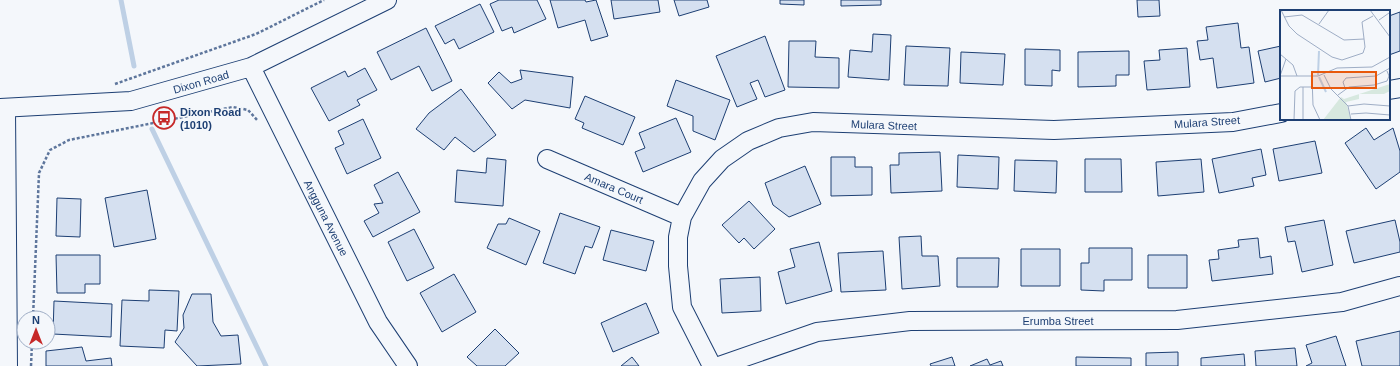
<svg xmlns="http://www.w3.org/2000/svg" width="1400" height="366" viewBox="0 0 1400 366" font-family="Arial,sans-serif">
	<style>
		.lines { fill: none; stroke-linecap: round; stroke-linejoin: round }
		.stream { stroke: #bed0e5; stroke-width: 5 }
		.building { fill: #d5e0f0; stroke: #1d3f73 }
		.minor-casing { stroke: #1d3f73; stroke-width: 20 }
		.path { stroke: #5e769c; stroke-width: 2.5; stroke-dasharray: 3 2; stroke-linecap: butt }
		.minor { stroke: #f4f7fb; stroke-width: 18 }
		.labels { text-anchor: middle; dominant-baseline: central; stroke-width: 3; stroke-linejoin: round; paint-order: stroke }
		.street-label { font-size: 11px; fill: #1d3f73; stroke: #f4f7fb }
		.poi-label { font-size: 11px; font-weight: bold; fill: #1d3f73; stroke: #f4f7fb; text-anchor: start }
		.inset-river { fill: none; stroke: #bed0e5; stroke-width: 2 }
		.inset-road { fill: none; stroke: #9eadc5; stroke-width: 1 }
		.view { fill: #e8590c; fill-opacity: 0.15; stroke: #e8590c; stroke-width: 2 }
		.inset-edge { fill: none; stroke: #1d3f73; stroke-width: 2 }
	</style>
	<rect width="100%" height="100%" fill="#f4f7fb"/>
	<g class="lines">
		<path class="stream" d="M121 0 134 66
			M152 129 266 366"/>
	</g>
	<path class="building" d="M499 0H537L546 19 514 33 512 27 502 31 490 4Z
		M550 0H585L586 2 596 0 608 36 591 41 585 20 558 28Z
		M611 0H658L660 12 614 19Z
		M674 0H707L709 7 679 16Z
		M780 0H804V5L780 4Z
		M841 0H881V5L841 6Z
		M1137 0H1159L1160 16 1138 17Z
		M480 4 494 32 459 49 454 39 445 44 435 26Z
		M1400 12V51L1389 55V16Z
		M1238 23 1241 48 1249 47 1254 83 1217 88 1213 58 1200 60 1197 41 1208 40 1206 27Z
		M426 28 452 81 432 91 419 66 391 80 377 52Z
		M873 34 891 35 889 80 848 77 850 50 872 52Z
		M765 36 785 90 765 97 758 80 750 83 757 99 737 107 716 56Z
		M789 41H816L815 57 839 58V88L788 87Z
		M906 46 950 48 948 86 904 85Z
		M1281 46V78L1265 82 1258 51Z
		M1187 48 1190 87 1147 90 1144 61 1160 60 1159 50Z
		M1025 49 1060 50V71L1052 70V86L1025 85Z
		M1129 51V75H1116V86L1078 87V52Z
		M961 52 1005 54 1003 85 960 83Z
		M365 68 377 90 357 100 360 105 329 121 311 88 345 71 348 77Z
		M520 70 573 77 570 108 525 100 512 109 488 83 499 72 511 83 522 79Z
		M676 80 730 100 715 140 693 131V116L667 106Z
		M461 89 496 135 474 152 455 137 444 150 416 129 429 113Z
		M585 96 635 117 623 145 582 128 584 123 575 119Z
		M676 118 691 152 643 172 635 152 645 148 639 133Z
		M363 119 381 158 347 174 335 148 344 144 338 131Z
		M1366 128 1374 140 1393 128 1400 151V172L1376 189 1345 143Z
		M1315 141 1322 173 1279 181 1273 149Z
		M1261 149 1266 175 1252 178 1254 186 1219 193 1212 159Z
		M940 152 942 191 891 193 890 165H899V153Z
		M958 155 999 157 998 189 957 187Z
		M831 157H855V167H872V195L831 196Z
		M487 158 506 160 503 206 455 202 457 170 486 173Z
		M1085 159H1121L1122 192H1085Z
		M1201 159 1204 192 1158 196 1156 162Z
		M1015 160 1057 161 1056 193 1014 191Z
		M805 166 821 204 789 217 773 205 765 183Z
		M398 172 420 212 373 237 364 221 379 213 374 204 383 203 374 185Z
		M147 190 156 239 114 247 105 198Z
		M57 198 81 199 80 237 56 236Z
		M749 201 775 229 754 249 744 238 739 243 722 225Z
		M560 213 600 227 592 248 585 246 575 274 543 263Z
		M509 218 540 231 526 265 487 248 498 224H506Z
		M1324 220 1333 265 1302 272 1295 241 1288 242 1285 227Z
		M1395 220 1400 242V252L1354 263 1346 231Z
		M414 229 434 268 407 281 388 242Z
		M611 230 654 241 646 271 603 260Z
		M921 236 922 256H938L940 286 902 289 899 237Z
		M1258 238 1260 258 1271 256 1273 274 1212 281 1209 260 1219 259 1218 250 1239 247 1238 240Z
		M819 242 832 291 786 304 778 272 795 267 790 249Z
		M1089 248H1132V280H1104V291L1081 290V263H1089Z
		M1021 249H1060V286H1021Z
		M883 251 886 290 841 292 838 253Z
		M56 255H100V284H85V293H57Z
		M1148 255H1187V288H1148Z
		M957 258H999L998 287H957Z
		M454 274 476 312 442 332 420 293Z
		M760 277 761 311 722 313 720 279Z
		M149 290 179 291 177 331 165 330 164 348 120 346 122 300 149 301Z
		M192 294H211L213 322 221 336 238 335 241 364 197 366 175 342 184 328 183 315Z
		M54 301 112 304 111 337 53 334Z
		M646 303 659 333 613 352 601 323Z
		M495 329 519 353 505 366H477L467 357Z
		M1400 331V366H1362L1356 341Z
		M1336 336 1346 366H1306L1312 363 1306 345Z
		M82 347 86 361 111 358 112 366H46V351Z
		M1295 348 1297 366H1256L1255 351Z
		M1178 352V366H1146V353Z
		M1244 354 1245 366H1201V358Z
		M632 357 639 366H621Z
		M952 357 955 366H931L930 364Z
		M1076 357 1131 358V366H1076Z
		M987 359 990 365 1001 361 1003 366H970Z"/>
	<g class="lines">
		<g class="minor-casing">
			<path id="minor" d="M251 67 378 322 408 366
				M1389 90 1400 88
				M0 108 131 101 251 67 387 0
				M6 109 8 366
				M547 159 682 217
				M712 366 682 307 678 266V237L682 217 702 181 722 159 748 141 779 128 813 122 1054 130 1233 122 1281 113
				M719 366 817 332 910 321 1177 320 1342 302 1400 286"/>
		</g>
		<path class="path" d="M115 84 256 34 324 0
			M33 318 39 173 50 150 69 140 233 107 248 110 258 121
			M31 366 32 342"/>
		<use href="#minor" class="minor"/>
	</g>
	<defs>
		<g id="bus-ring" transform="scale(1.15)"><circle r="9.5" fill="#f4f7fb" stroke="#c62828" stroke-width="1.5"/><path d="M-5-6H5V4H4V6H2V4H-2V6H-4V4H-5ZM-3.5-4V0h7V-4ZM-3.5 1.2v1.5H-2V1.2ZM2 1.2v1.5H3.5V1.2Z" fill="#c62828"/></g>
	</defs>
	<g fill-rule="evenodd">
		<use href="#bus-ring" x="164" y="118"/>
	</g>
	<g class="labels">
		<g class="street-label">
			<text transform="translate(201 82) rotate(-16)">Dixon Road</text>
			<text transform="translate(1207 122) rotate(-4)">Mulara Street</text>
			<text transform="translate(884 125) rotate(2)">Mulara Street</text>
			<text transform="translate(614 188) rotate(23)">Amara Court</text>
			<text transform="translate(326 218) rotate(63)">Angguna Avenue</text>
			<text x="1058" y="321">Erumba Street</text>
		</g>
		<g class="poi-label">
			<text x="180" y="112">Dixon Road<tspan x="180" dy="13">(1010)</tspan></text>
		</g>
	</g>
	<g transform="translate(1280 10)">
		<rect width="110" height="110" fill="#f4f7fb"/>
		<path d="M110 74V81L104 84H79V89L66 92 71 110H43L61 87 64 89Z" fill="#d7e8df"/>
		<path class="inset-river" d="M38 65 39 41M39 67 46 82"/>
		<path class="inset-road" d="M1 0 9 16 17 24 52 47 62 50 83 43 85 37 82 12 93 6M90 0 110 27M4 7 22 5 64 30 84 29M99 10 109 3M39 14 49 0M0 44 13 55 17 66M44 65 51 79 68 96 71 110M0 66H38L57 58 92 57 110 47M0 66 6 49M32 67 33 95 40 110M65 78 63 72 66 68 96 66 110 58M58 85 69 77 94 75 107 71 109 66 107 61M68 96 84 94 110 96M71 104 86 103 110 105M14 110 15 81 20 77H32M23 110V77"/>
		<path class="view" d="M32 62H96V78H32Z"/>
		<rect width="110" height="110" class="inset-edge"/>
	</g>
	<g transform="translate(36 330)"><circle r="19" fill="#f4f7fb" stroke="#9eadc5"/>
	<path d="M0-3L7 15L0 10L-7 15Z" fill="#c62828"/>
	<text y="-6" font-size="11" font-weight="bold" text-anchor="middle" fill="#1d3f73">N</text>
	</g>
</svg>
